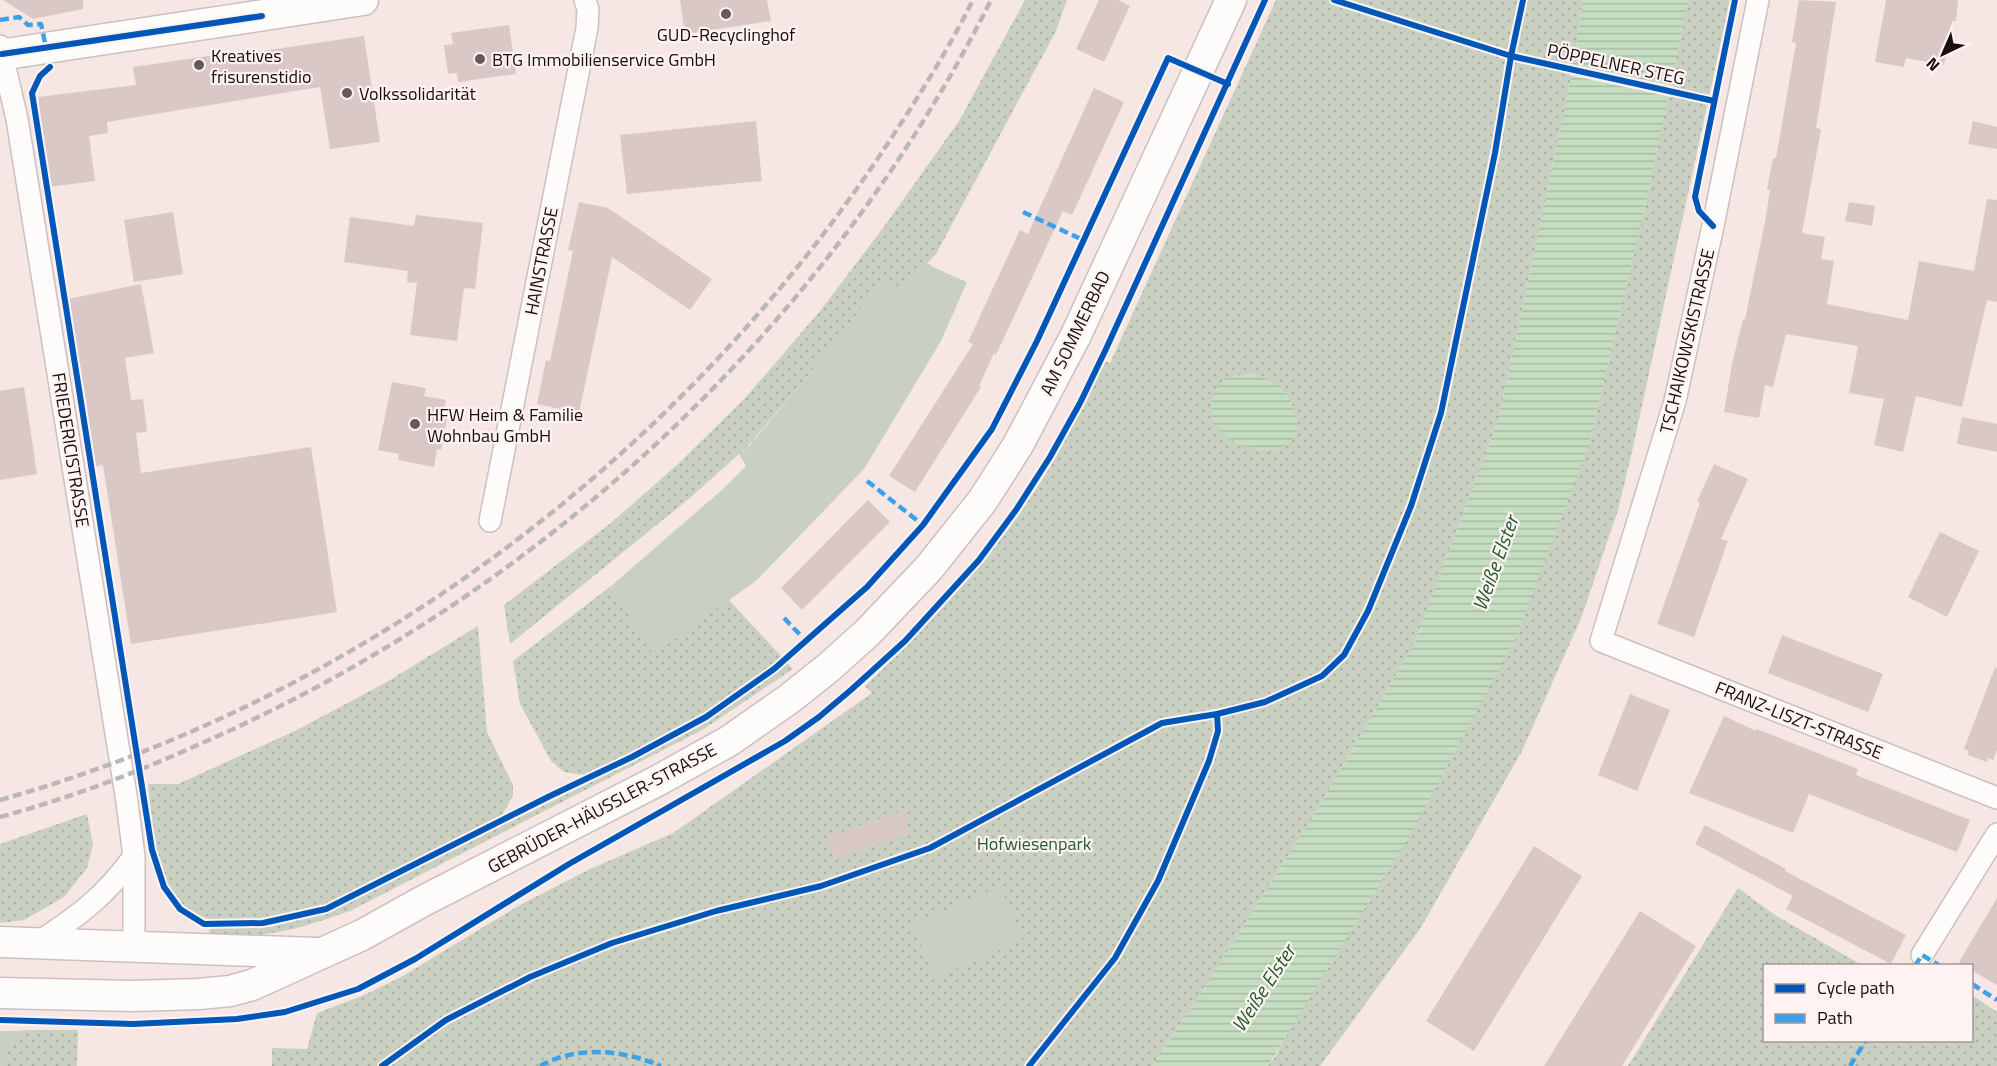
<svg xmlns="http://www.w3.org/2000/svg" width="1997" height="1066" viewBox="0 0 1997 1066" font-family="'Titillium Web',sans-serif">
	<style>
		.grass { fill: url(#grass-dots) }
		.garden { fill: #c9d0c2 }
		.water { fill: url(#water-rules) }
		.pier { fill: #f6e7e5 }
		.building { fill: #d9c8c6 }
		.lines { fill: none; stroke-linecap: round; stroke-linejoin: round }
		.minor-casing { stroke: #ccc0c0; stroke-width: 24 }
		.secondary-casing { stroke: #ccc0c0; stroke-width: 33 }
		.minor { stroke: #fefbfb; stroke-width: 21 }
		.secondary { stroke: #fefbfb; stroke-width: 30 }
		.rail { stroke: #bab7b6; stroke-width: 4.5; stroke-dasharray: 9 4.5; stroke-linecap: butt }
		.quiet { stroke: #3da1e9; stroke-width: 4.5; stroke-dasharray: 9 4.5; stroke-linecap: butt }
		.cycleway-casing { stroke: #fef3f2; stroke-width: 10 }
		.cycleway { stroke: #0057b8; stroke-width: 6 }
		.poi-dot { fill: #655a59; stroke: #fef3f2; stroke-width: 2 }
		.labels { text-anchor: middle; dominant-baseline: central; stroke-width: 4.5; stroke-linejoin: round; paint-order: stroke }
		.poi-label { font-size: 18px; fill: #170e0e; stroke: #fef3f2; text-anchor: start }
		.street-label { font-size: 18px; fill: #170e0e; stroke: #fef3f2 }
		.park-label { font-size: 18px; fill: #255e2c; stroke: #fef3f2 }
		.water-label { font-size: 20px; font-style: italic; fill: #215b2a; stroke: #fef3f2 }
	</style>
	<defs>
		<pattern id="grass-dots" width="8" height="8" patternUnits="userSpaceOnUse" patternTransform="scale(1.5)"><rect width="8" height="8" fill="#c9d0c2"/><path d="M2 2h.1M6 6h.1" fill="none" stroke="#acb1a6" stroke-width="1.8" stroke-linecap="round"/></pattern>
		<pattern id="water-rules" width="6" height="5" patternUnits="userSpaceOnUse" patternTransform="scale(1.5)"><rect width="6" height="5" fill="#c5ddc1"/><path d="M0 2.5h6" fill="none" stroke="#a8bca5"/></pattern>
	</defs>
	<rect width="100%" height="100%" fill="#f6e7e5"/>
	<path class="grass" d="M1025 0H1067L1056 31 936 254 903 288 883 281 817 365 748 446 691 497 510 644 504 605 611 523 678 464 746 397 820 311 883 228 959 121Z
		M1276 0H1583L1571 78 1499 418 1414 644 1312 818 1194 1004 1152 1066H272V1048L307 1049 317 1013 362 996 401 977 520 905 590 869 673 833 872 693 865 686C934 621 1000 549 1050 467 1070 433 1087 397 1104 361L1110 363Z
		M1688 0H1730L1632 452 1618 510 1582 616 1522 751 1420 929 1320 1066H1268L1275 1057 1589 445 1649 189Z
		M611 586 653 653 729 600 793 669 702 730 350 911C298 929 265 940 208 935L212 920C153 906 154 831 148 784H178L297 730 385 683 478 626 487 732 513 785V796L502 815 508 823 593 781 583 775 564 772 551 761 520 704 513 661Z
		M87 814 93 845 87 868 64 897 24 920 0 923V844Z
		M1738 888 1775 915 1862 965 1764 966V1040H1972V995L1997 1012V1066H1628Z
		M28 1030H78L77 1066H1L17 1031Z"/>
	<path class="garden" d="M927 263 935 268 967 282 941 341 864 469 756 581 653 654 611 586 723 489 746 466 739 454 749 446 817 365 883 281 903 288Z
		M1000 886 1023 940 935 978 912 924Z
		M0 1031H17L1 1066H0Z"/>
	<path class="water" d="M1583 0H1688L1649 189 1589 445 1516 638 1412 832 1268 1066H1152L1194 1004 1312 818 1414 644 1499 418 1571 78Z
		M1253 373C1275 382 1288 389 1295 412 1316 473 1198 454 1212 399 1214 390 1221 383 1227 377Z"/>
	<path class="pier" d="M1570 64 1673 86 1671 97 1569 75Z"/>
	<path class="building" d="M3 0H83V9L33 19Z
		M680 0H767L771 21 685 34Z
		M1099 0H1118L1130 6 1104 62 1076 49Z
		M1799 0 1836 2 1816 128 1821 129 1802 233 1825 237 1821 259 1834 261 1827 304 1908 320 1919 261 1974 271 1987 199 1997 200V302L1987 300 1962 407 1916 396 1903 452 1874 445 1884 399 1849 393 1858 346 1786 334 1773 387 1765 385 1759 418 1724 412 1732 364 1743 319H1745L1765 222 1770 190 1767 189 1773 158H1776L1796 43 1792 42Z
		M1886 0H1958L1956 21H1952L1944 65 1906 58 1904 67 1875 62Z
		M509 25 516 74 458 82 457 73 448 74 444 45 453 44 451 33Z
		M364 36 380 142 330 149 320 87 107 122 108 133 89 136 95 181 49 187 38 97 136 85 133 67 229 53V56Z
		M1094 88 1124 102 1072 215 1063 211 996 355 994 353 979 386 981 387 915 492 889 476 973 344 968 342 1020 230 1028 234Z
		M756 121 762 181 627 194 620 135Z
		M1973 121 1997 127V149L1968 144Z
		M579 202 608 208 712 279 690 310 612 257 579 413 537 404 546 360 550 361 573 251 568 250Z
		M1849 202 1875 206 1872 226 1845 221Z
		M173 212 183 274 134 282 124 220Z
		M416 215 483 223 475 289 464 288 457 341 410 335 417 283 407 282 408 271 344 262 350 217 414 226Z
		M141 284 154 353 125 358 131 400 143 399 147 432 136 433 141 473 311 447 337 612 131 644 103 465 94 467 87 406 68 299Z
		M392 382 426 388 424 396 446 400 443 418H447L441 450 437 449 434 467 398 460 399 454 378 450Z
		M24 387 37 474 0 480V391Z
		M1962 417 1997 424V452L1957 444Z
		M1714 464 1748 479 1721 539 1728 541 1694 637 1657 624 1700 503 1697 501Z
		M868 500 890 522 802 610 781 588Z
		M1940 532 1979 551 1947 617 1908 597Z
		M1782 635 1883 674 1868 712 1768 673Z
		M1995 667 1997 668V750L1993 760 1988 758 1987 762 1968 755 1969 751 1964 749Z
		M1630 694 1670 710 1637 791 1598 775Z
		M1724 716 1756 731 1757 729 1858 769 1856 775 1970 820 1957 852 1809 794 1793 833 1689 793Z
		M903 811 910 833 834 859 827 837Z
		M1705 825 1786 869 1785 871 1906 935 1891 964 1786 909 1793 896 1695 844Z
		M1534 846 1582 876 1474 1051 1426 1021Z
		M1997 898V985L1971 970V966H1964L1959 962Z
		M1640 911 1696 946 1622 1066H1544Z"/>
	<g class="lines">
		<g class="minor-casing">
			<path id="minor" d="M1758 0 1713 226 1675 401 1601 641 1997 798
				M0 46 17 119 126 795 134 856V948
				M490 521 587 28 588 9 585 0
				M37 943C77 917 106 896 134 856
				M1922 955 1997 834"/>
		</g>
		<g class="secondary-casing">
			<path id="secondary" d="M0 55 363 0
				M0 942 316 953
				M0 993 133 996 199 994 230 991 252 985 362 935 425 900 659 780 729 741 789 699 828 668 867 633 929 568 983 500 1018 445 1076 335 1231 0"/>
		</g>
		<use href="#minor" class="minor"/>
		<use href="#secondary" class="secondary"/>
		<path class="rail" d="M0 800C355 700 669 466 876 161 911 109 945 56 973 0
			M0 817C66 799 131 775 193 747 533 600 825 332 991 0"/>
		<path class="quiet" d="M0 20 19 17 28 25 41 24 47 52
			M1023 212 1083 240
			M867 481 923 525
			M784 618 807 642
			M1915 966 1922 955 1940 966
			M1972 984 1997 1000
			M540 1066C578 1045 623 1050 661 1066
			M1850 1066 1866 1040"/>
		<g class="cycleway-casing">
			<path id="cycleway" d="M1334 0 1511 56 1714 101
				M2 54 262 16
				M50 67 40 76 32 93 152 850 164 887 180 909 204 924 263 923 326 909 550 796 632 757 706 717 774 669 867 587 923 525 992 429 1037 341 1168 58 1228 84
				M1713 226 1699 211 1695 197 1735 0
				M0 1020 133 1024 237 1019 285 1012 358 989 415 959 569 864 785 741 819 717 852 689 905 641 979 560 1016 510 1050 457 1080 403 1106 349 1265 0
				M382 1066 446 1020 530 977 612 943 716 911 821 886 930 848 1162 723 1217 714
				M1029 1066 1115 958 1158 881 1209 761 1218 731 1217 714 1265 702 1322 676 1344 655 1368 611 1411 506 1441 413 1495 153 1511 56 1523 0"/>
		</g>
		<use href="#cycleway" class="cycleway"/>
	</g>
	<g class="poi-dot">
		<circle cx="726" cy="14" r="6"/>
		<circle cx="480" cy="59" r="6"/>
		<circle cx="199" cy="65" r="6"/>
		<circle cx="347" cy="93" r="6"/>
		<circle cx="415" cy="424" r="6"/>
	</g>
	<g class="labels">
		<g class="poi-label">
			<text x="726" y="34" text-anchor="middle">GUD-Recyclinghof</text>
			<text x="211" y="55">Kreatives<tspan x="211" dy="21">frisurenstidio</tspan></text>
			<text x="492" y="59">BTG Immobilienservice GmbH</text>
			<text x="359" y="93">Volkssolidarität</text>
			<text x="427" y="414">HFW Heim &amp; Familie<tspan x="427" dy="21">Wohnbau GmbH</tspan></text>
		</g>
		<g class="street-label">
			<text transform="translate(1616 64) rotate(12)">PÖPPELNER STEG</text>
			<text transform="translate(541 261) rotate(-79)">HAINSTRASSE</text>
			<text transform="translate(1075 333) rotate(-64)">AM SOMMERBAD</text>
			<text transform="translate(1687 341) rotate(-77)">TSCHAIKOWSKISTRASSE</text>
			<text transform="translate(71 450) rotate(81)">FRIEDERICISTRASSE</text>
			<text transform="translate(1799 720) rotate(22)">FRANZ-LISZT-STRASSE</text>
			<text transform="translate(602 808) rotate(-28)">GEBRÜDER-HÄUSSLER-STRASSE</text>
		</g>
		<g class="park-label">
			<text x="1034" y="843">Hofwiesenpark</text>
		</g>
		<g class="water-label">
			<text transform="translate(1495 563) rotate(-70)">Weiße Elster</text>
			<text transform="translate(1263 988) rotate(-57)">Weiße Elster</text>
		</g>
	</g>
	<rect x="1763" y="964" width="210" height="78" fill="#fef3f2" stroke="#a29797" stroke-width="1.5"/>
	<rect x="1775" y="984" width="30" height="9" fill="#0057b8" stroke="#a29797" stroke-width="1.5"/>
	<text x="1817" y="994" font-size="18" fill="#170e0e">Cycle path</text>
	<rect x="1775" y="1014" width="30" height="9" fill="#3da1e9" stroke="#a29797" stroke-width="1.5"/>
	<text x="1817" y="1024" font-size="18" fill="#170e0e">Path</text>
	<g transform="translate(1943 54) rotate(224)" stroke="#fef3f2" stroke-width="4.5" paint-order="stroke">
	<path d="M0-4.5L10 22L0 15L-10 22Z" fill="#170e0e"/>
	<text y="-9" font-size="16" font-weight="bold" text-anchor="middle" fill="#170e0e">N</text>
	</g>
</svg>
